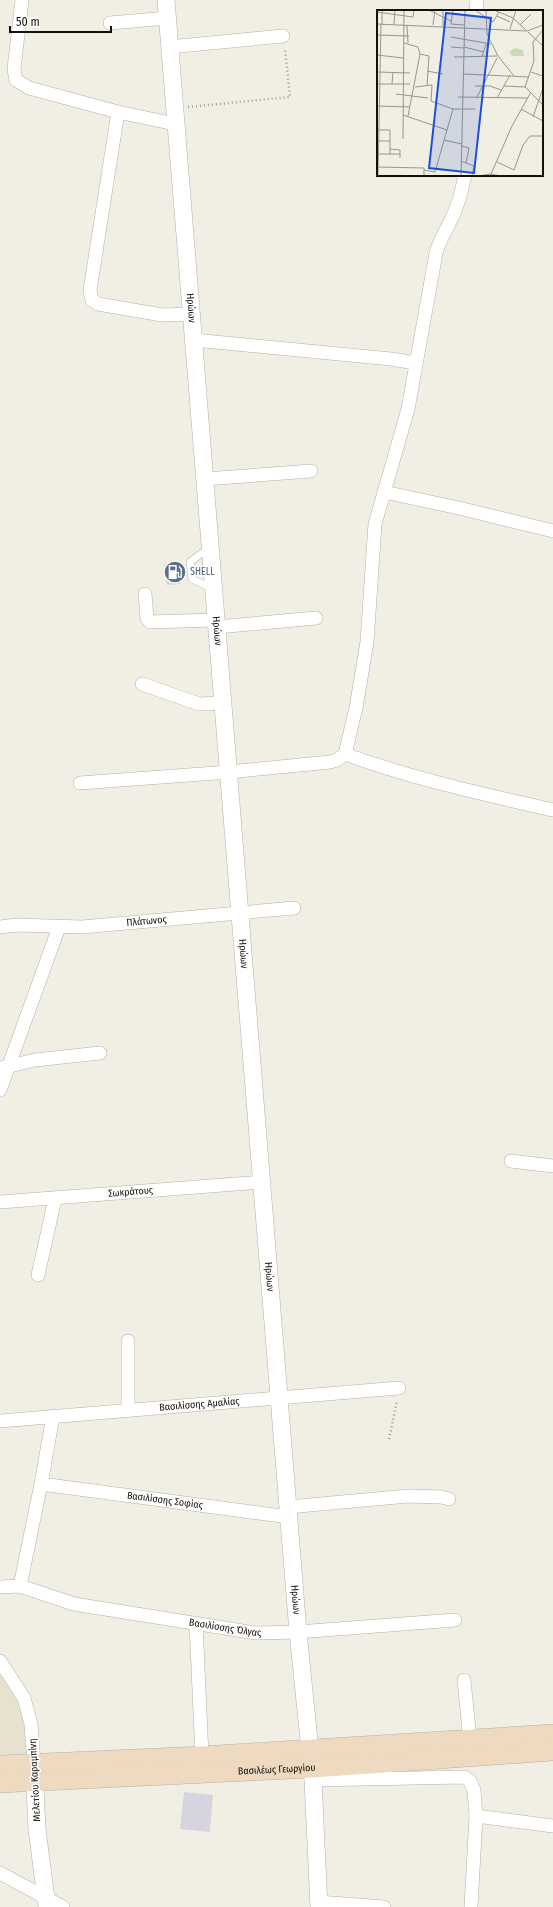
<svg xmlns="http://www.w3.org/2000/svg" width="553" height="1907" viewBox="0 0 553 1907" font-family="'Fira Sans Condensed',sans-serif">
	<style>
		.built { fill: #e7e2d0 }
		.building { fill: #d6d4df }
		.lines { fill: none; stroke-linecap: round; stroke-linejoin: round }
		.service-casing { stroke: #b3b1a6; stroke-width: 8 }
		.minor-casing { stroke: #b3b1a6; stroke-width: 14 }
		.tertiary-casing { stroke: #b3b1a6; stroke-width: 18 }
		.secondary-casing { stroke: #b3b1a6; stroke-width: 20 }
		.path { stroke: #9e9c94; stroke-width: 2.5; stroke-dasharray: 1 3; stroke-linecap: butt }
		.service { stroke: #fff; stroke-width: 7 }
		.minor { stroke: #fff; stroke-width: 13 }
		.tertiary { stroke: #fff; stroke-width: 17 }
		.secondary { stroke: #eedac0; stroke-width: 19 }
		.labels { text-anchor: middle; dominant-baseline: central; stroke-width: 3; stroke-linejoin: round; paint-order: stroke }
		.street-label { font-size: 10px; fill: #12110d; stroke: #fff }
		.service-label { font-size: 10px; fill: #4e5e75; stroke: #fff; text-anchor: start }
		.inset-road { fill: none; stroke: #98968d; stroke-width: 1 }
		.view { fill: #1d4ed8; fill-opacity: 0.15; stroke: #1d4ed8; stroke-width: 2 }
		.inset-edge { fill: none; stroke: #12110d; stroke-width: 2 }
	</style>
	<rect width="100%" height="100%" fill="#f1eee3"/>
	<path class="built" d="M0 1672 15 1696 24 1717 29 1755 0 1756Z"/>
	<path class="building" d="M179 563 181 584 167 585 164 564Z
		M184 1792 213 1795 210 1832 180 1829Z"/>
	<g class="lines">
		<g class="service-casing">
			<path id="service" d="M210 547 190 562 192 579 213 589"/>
		</g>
		<g class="minor-casing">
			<g id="minor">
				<path d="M22 0 14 69 16 80 29 88 118 112 175 124 176 126"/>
				<path d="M476 11 477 0"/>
				<path d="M110 23 167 18"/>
				<path d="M169 47 283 36"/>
				<path d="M118 112 90 290 92 300 98 304 162 315 191 314"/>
				<path d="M194 340 391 359 415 363"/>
				<path d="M205 479 311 471"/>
				<path d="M384 492 459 508 553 531"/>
				<path d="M145 594 147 618 150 622 216 620"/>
				<path d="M217 627 316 618"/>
				<path d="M142 684 199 704 223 703"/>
				<path d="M345 754C413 779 483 794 553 810"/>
				<path d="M80 783 229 772 330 762 337 760 345 754 356 708 367 642 375 524 408 409 436 253C439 242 444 234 449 224 457 209 462 191 465 175"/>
				<path id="s1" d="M0 927 16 925 82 927 294 908"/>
				<path d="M1 1068 35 1060 100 1053"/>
				<path d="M0 1090 59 927"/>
				<path d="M511 1161 553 1166"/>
				<path id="s2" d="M0 1202 262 1182"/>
				<path d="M38 1275 55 1199"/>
				<path d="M128 1410V1341"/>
				<path id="s3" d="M0 1421 399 1388"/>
				<path id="s4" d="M41 1484 289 1517"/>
				<path d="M288 1507 408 1496 441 1497 449 1499"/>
				<path d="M20 1586 41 1484 53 1416"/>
				<path id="s5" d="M0 1587 20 1586 74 1604 256 1633 298 1632 455 1620"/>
				<path d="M196 1623 202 1756"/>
				<path d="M0 1661 24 1698 31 1724 34 1764"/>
				<path d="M464 1680 470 1740"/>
				<path d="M313 1780 464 1777 470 1781 474 1790 476 1816 471 1907"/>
				<path d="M476 1816 553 1826"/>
				<path d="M0 1873 63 1907"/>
				<path d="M318 1902 384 1907"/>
			</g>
		</g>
		<g class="tertiary-casing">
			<g id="tertiary">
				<path id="s6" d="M166 0 298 1632 313 1780 319 1907"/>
				<path d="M34 1768 37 1829 47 1907"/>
			</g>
		</g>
		<g class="secondary-casing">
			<g id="secondary">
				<path d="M0 1765 202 1756 553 1734"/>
				<path id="s7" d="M0 1783 312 1768 553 1751"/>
			</g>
		</g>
		<path class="path" d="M188 107 290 97 285 49
			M389 1439 397 1401"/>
		<use href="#service" class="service"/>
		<use href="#minor" class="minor"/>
		<use href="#tertiary" class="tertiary"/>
		<use href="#secondary" class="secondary"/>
	</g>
	<defs>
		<g id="fuel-disc" transform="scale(1.15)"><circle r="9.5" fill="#5c6f8a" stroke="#fff"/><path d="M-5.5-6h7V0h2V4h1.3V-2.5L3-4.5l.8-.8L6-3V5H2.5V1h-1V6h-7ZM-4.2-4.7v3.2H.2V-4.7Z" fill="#fff"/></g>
	</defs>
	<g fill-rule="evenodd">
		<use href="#fuel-disc" x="175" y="572"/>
	</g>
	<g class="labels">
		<g class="street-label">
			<text stroke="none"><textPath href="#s6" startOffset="309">Ηρώων</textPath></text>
			<text stroke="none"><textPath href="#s6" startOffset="633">Ηρώων</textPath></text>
			<text stroke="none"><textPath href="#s1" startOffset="147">Πλάτωνος</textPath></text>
			<text stroke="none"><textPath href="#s6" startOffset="957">Ηρώων</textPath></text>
			<text stroke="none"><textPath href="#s2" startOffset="131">Σωκράτους</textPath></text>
			<text stroke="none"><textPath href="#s6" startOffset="1281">Ηρώων</textPath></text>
			<text stroke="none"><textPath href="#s3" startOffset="200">Βασιλίσσης Αμαλίας</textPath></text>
			<text stroke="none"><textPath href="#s4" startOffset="125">Βασιλίσσης Σοφίας</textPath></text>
			<text stroke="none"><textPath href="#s6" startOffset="1605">Ηρώων</textPath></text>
			<text stroke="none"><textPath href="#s5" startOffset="230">Βασιλίσσης Όλγας</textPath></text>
			<text stroke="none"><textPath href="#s7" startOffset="277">Βασιλέως Γεωργίου</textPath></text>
			<text transform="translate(35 1780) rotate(-93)">Μελετίου Καραμπίνη</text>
		</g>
		<g class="service-label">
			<text x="190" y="572">SHELL</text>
		</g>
	</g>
	<g transform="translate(377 10)">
		<rect width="166" height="166" fill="#f1eee3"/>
		<path d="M137 38 146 40 147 46H135L131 40 133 42Z" fill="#c8dbb3"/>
		<path class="inset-road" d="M52 0 74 11M76 0 74 14 87 15M98 0 116 12 122 2M109 0 110 24 121 46 137 66M117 0 136 8 149 20M0 2 36 7 37 0M75 3 88 5M120 6 133 12M0 14 150 21 166 15M17 14 18 0M5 15V0M56 15 58 0M143 15 154 4M30 16 31 33M66 16V0M133 19 139 0M151 22 166 36M0 25 32 26M74 27 114 34M27 33 41 37 43 44 31 106M74 37 87 38M87 37 107 42M43 44 52 46 50 76M0 45 26 48M77 47 120 46M105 47 109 34M50 61 66 64M0 62 33 63M154 62 166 66M86 64 152 67M0 74H33M15 74 16 62M98 76H113L124 80M127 76 148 77 166 95M38 77 55 75 54 91 76 99H98M148 77 157 51 156 32 166 20M19 84 51 88M81 87 151 88M100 87 120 48M120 88 133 65M0 96 33 97M144 99 166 111M26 105 70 120M156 107 166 78M0 120H13V144M26 129 27 0M67 130 85 134M0 131H13M84 136 92 138 89 153M13 139 23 140V148M0 144H23M84 151 97 156 95 166M120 152 137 160 146 135 153 126H166M0 157 47 158V166M47 160 58 162 76 99M114 164 135 116 154 82M1 166 4 14M84 166 88 0M102 166 113 164 125 166"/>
		<path class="view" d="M69 3 114 8 97 163 52 158Z"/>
		<rect width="166" height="166" class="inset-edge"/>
	</g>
	<path d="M10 26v6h101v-6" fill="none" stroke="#12110d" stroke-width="2"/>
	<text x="16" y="26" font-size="12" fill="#12110d" stroke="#ffffff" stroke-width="3" paint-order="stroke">50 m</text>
</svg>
